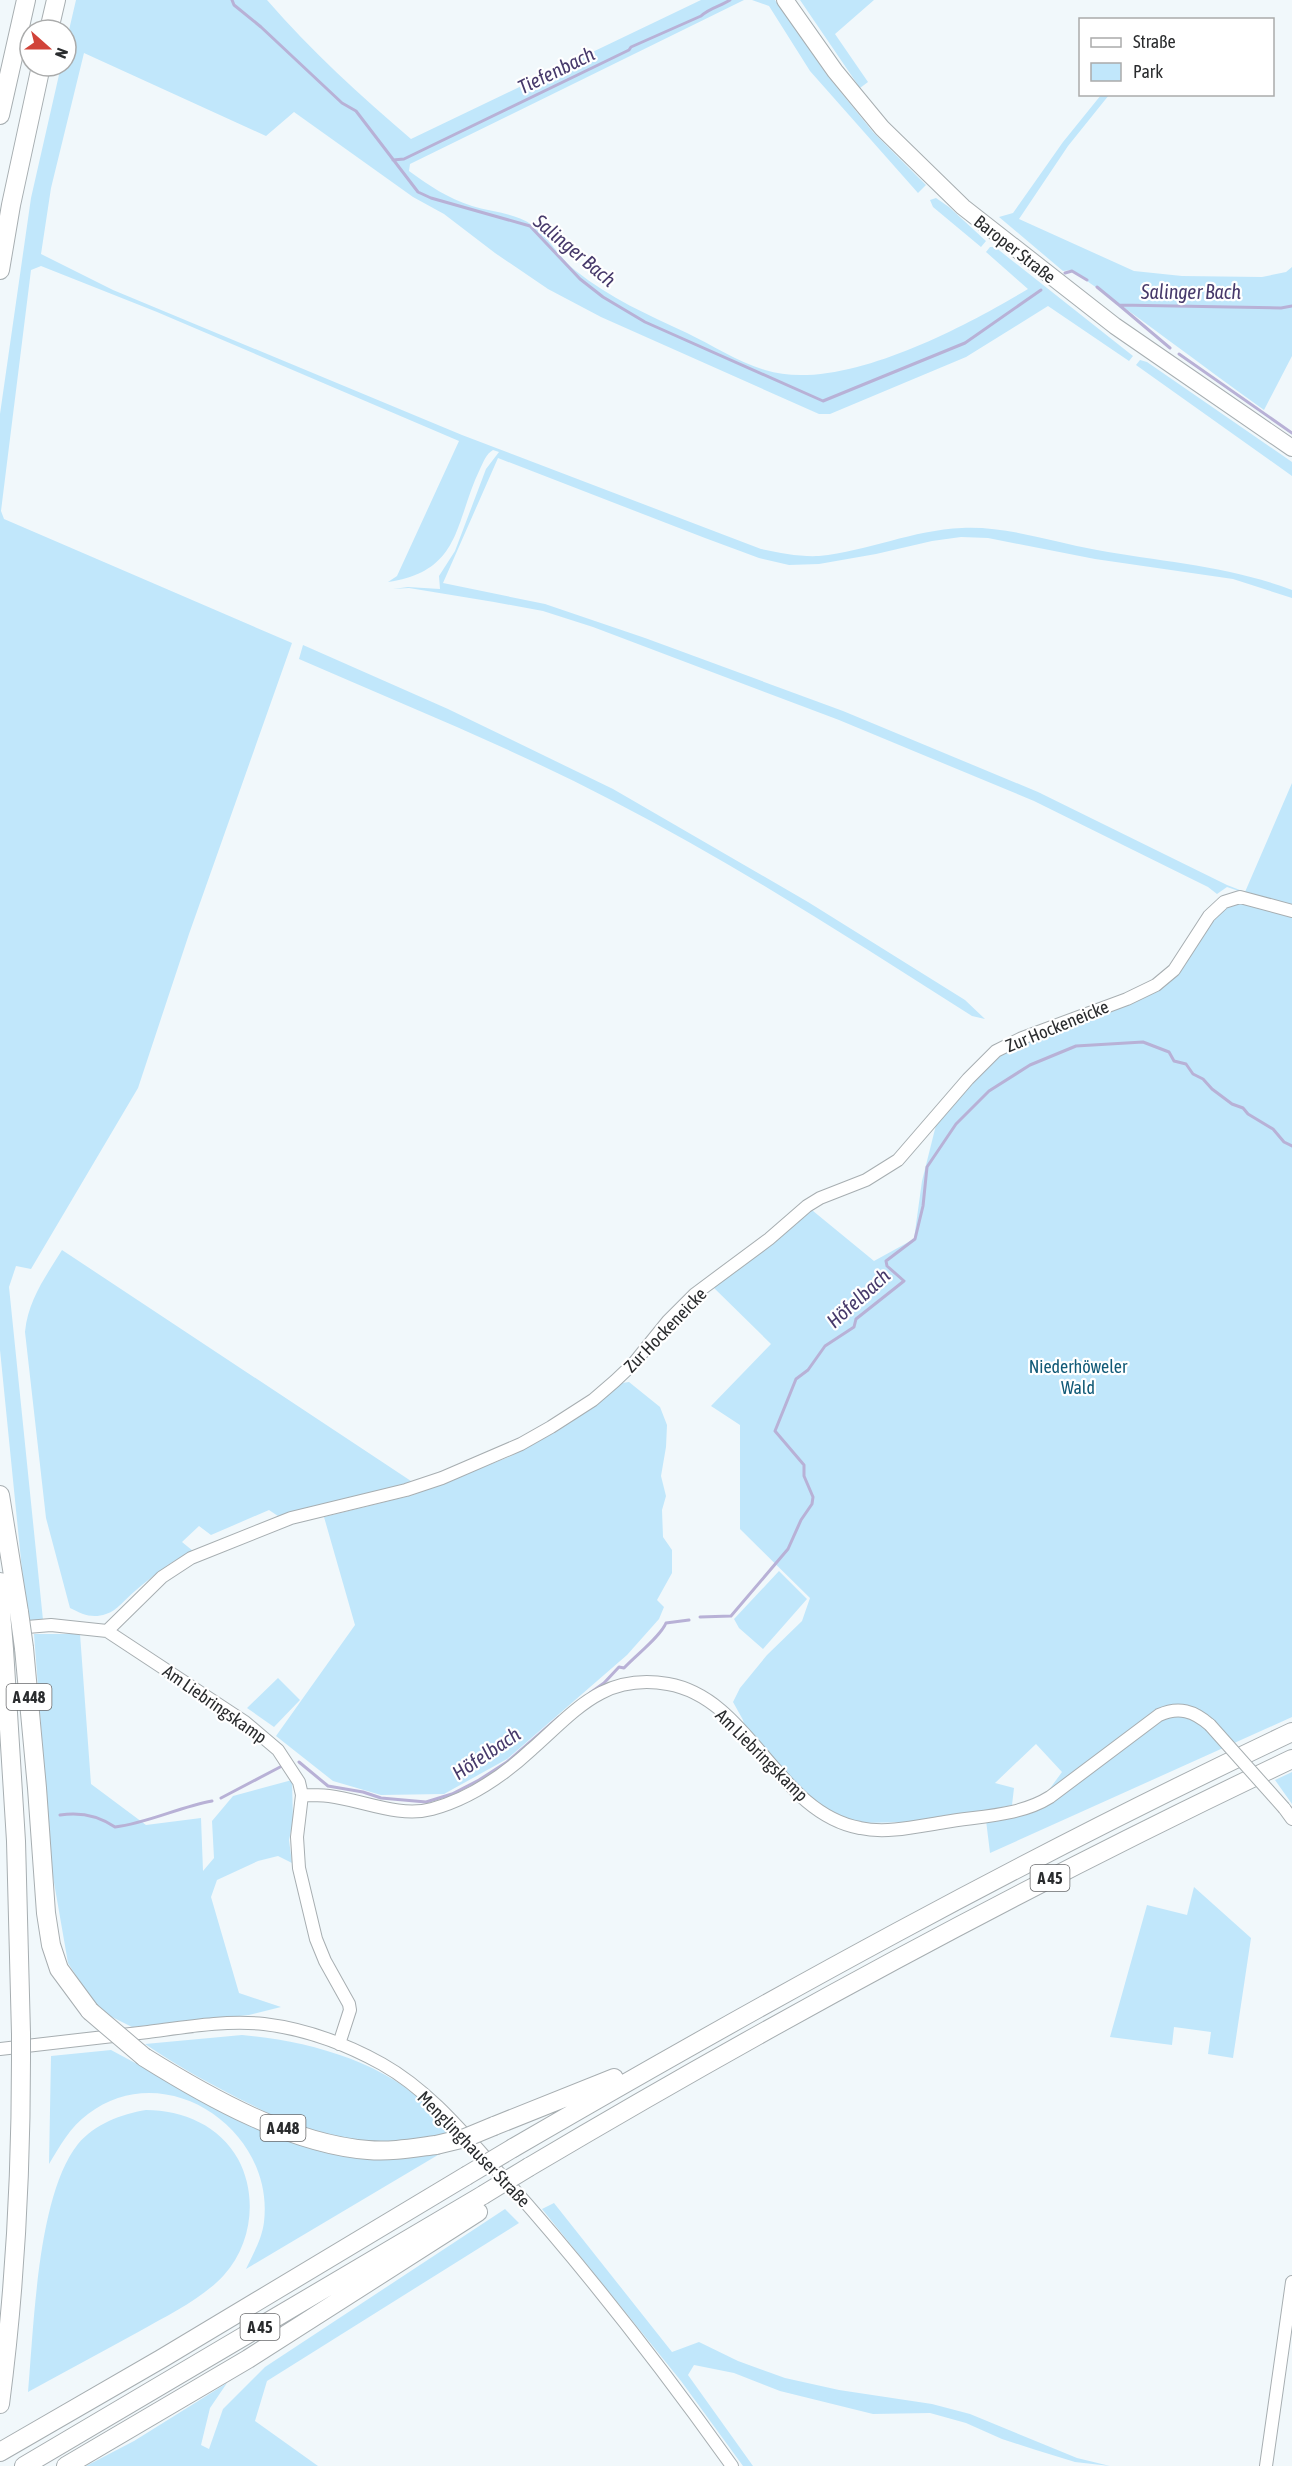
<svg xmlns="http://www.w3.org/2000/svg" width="1292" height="2466" viewBox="0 0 1292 2466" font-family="'Asap Condensed',sans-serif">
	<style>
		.green { fill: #c1e7fb }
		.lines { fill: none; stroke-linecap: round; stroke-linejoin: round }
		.stream { stroke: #b8b1d6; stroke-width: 3 }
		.minor-casing { stroke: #a7aeb1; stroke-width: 14 }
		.major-casing { stroke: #a7aeb1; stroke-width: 18 }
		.highway-casing { stroke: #a7aeb1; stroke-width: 20 }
		.minor { stroke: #fff; stroke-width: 12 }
		.major { stroke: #fff; stroke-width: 16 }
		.highway { stroke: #fff; stroke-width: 18 }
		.minor-bridge-casing { stroke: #a7aeb1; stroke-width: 14; stroke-linecap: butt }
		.highway-bridge-casing { stroke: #a7aeb1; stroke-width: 20; stroke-linecap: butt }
		.minor-bridge { stroke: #fff; stroke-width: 12 }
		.highway-bridge { stroke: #fff; stroke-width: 18 }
		.labels { text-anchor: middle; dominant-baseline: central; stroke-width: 4.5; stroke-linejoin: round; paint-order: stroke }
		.shield { fill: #fff; stroke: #6a6b6d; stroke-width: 1.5 }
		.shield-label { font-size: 16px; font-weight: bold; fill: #2a2c2e }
		.street-label { font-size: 18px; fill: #2a2c2e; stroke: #fff }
		.park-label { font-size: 18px; fill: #115a77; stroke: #fff }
		.water-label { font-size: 20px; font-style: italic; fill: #473a6b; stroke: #fff }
	</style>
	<rect width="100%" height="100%" fill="#f1f8fb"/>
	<path class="green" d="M76 0H267C311 51 360 95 411 139L701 0H744L410 164 409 171C430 186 447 198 472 206 491 212 516 213 532 225 549 237 559 258 576 271 610 298 648 315 687 333 712 345 738 362 765 370 840 394 964 327 1028 289L986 252 990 247H995L1133 356 1129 361 1048 306 966 357 830 414H819L601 317 548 289 495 253 444 214 413 197 294 112 266 136 84 53 51 188 41 254 113 290 462 435 761 549C780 553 800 557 819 556 868 551 913 530 962 528 1008 526 1052 542 1097 550 1163 562 1229 566 1292 590V598L1233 579 1095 559 988 538 961 537 932 541 876 554 819 564 789 565 759 558 705 538 498 458 443 583 545 604 645 638 843 711 1038 792 1227 885 1245 892 1292 783V909L1227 887 1217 894 1208 887 1034 801 839 720 593 627 543 611 494 602 409 588 393 589 408 587 440 589 439 576 455 551 486 469 499 452 493 450C486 454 484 461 480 469 454 523 462 571 388 582L397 576 459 441 157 312 41 266 31 270 1 511 4 519 292 643 189 934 138 1088 31 1269 16 1266 9 1287 43 1620H27L0 1350V414L31 198 61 66H66V43Z
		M752 0H775L827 75 873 132 926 185 918 193 810 71 769 6Z
		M800 0H874L835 34 868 82 860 88Z
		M1101 95H1109L1068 146 1019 219 1134 271 1182 276 1262 277 1286 272 1292 267V356L1264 410C1199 364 1137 315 1071 270L1063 271 999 217 1013 213 1063 142Z
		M936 198 949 207 986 241 981 247 933 207 930 200Z
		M1140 360 1147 362 1292 462V476L1136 365Z
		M303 645 448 709 613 789 808 902 965 1000 985 1019 972 1016C854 941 737 865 613 801 512 748 404 705 299 659Z
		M1243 902 1292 915V1717L990 1853 986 1820 1035 1809 1062 1772 1036 1744 995 1783 1014 1788 1012 1805 977 1813 910 1822 858 1823 831 1811 803 1792 745 1729 743 1720 733 1702 740 1688 767 1655 802 1621 810 1598 740 1529V1425L711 1406 771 1344 712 1286 807 1206 874 1261 914 1239 922 1181 939 1113 988 1057 1166 977 1170 982C1189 959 1200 927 1225 908 1229 904 1237 903 1243 902Z
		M62 1250 414 1483 278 1516 269 1510 211 1535 199 1526 182 1542 193 1551C171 1561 154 1575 135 1591 126 1598 117 1611 106 1614 92 1619 82 1614 70 1608L46 1518 25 1332C28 1300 46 1276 62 1250Z
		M629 1382 660 1407 667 1425 666 1447 661 1476 666 1496 662 1510 663 1537 672 1550V1573L657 1600 664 1607 659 1619 627 1655 507 1759 444 1794 381 1795 333 1781 276 1736 355 1625 324 1517 413 1495 511 1456 559 1430 622 1383Z
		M779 1571 807 1599 763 1649 739 1628 734 1619Z
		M34 1634H80L91 1784 146 1825 201 1818 203 1871 214 1858 212 1821 233 1796 292 1780 293 1822 289 1840 292 1863 278 1856 258 1861 217 1880 211 1897 239 1993 281 2007 249 2015 132 2027 98 2010 68 1963 52 1871Z
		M278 1678 300 1700 274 1727 247 1708Z
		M1292 1772V1804L1275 1780Z
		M1194 1887 1251 1938 1233 2058 1208 2054 1211 2032 1174 2027 1172 2045 1110 2037 1147 1905 1187 1915Z
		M242 2035C309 2041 384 2061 432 2110 438 2116 443 2125 448 2133 410 2143 368 2145 329 2136 302 2130 277 2118 252 2105 215 2087 179 2067 145 2044Z
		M111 2050 165 2079 300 2144 448 2149 246 2269C253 2254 262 2239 264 2222 275 2129 165 2055 88 2114 70 2127 60 2146 49 2164L51 2056Z
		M146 2110C183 2110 220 2126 238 2159 258 2196 252 2244 224 2275 202 2299 168 2315 140 2331 103 2351 65 2372 28 2392 34 2327 37 2195 78 2144 95 2124 121 2114 146 2110Z
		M554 2203 672 2352 699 2342 738 2361 785 2378 839 2390 932 2404 970 2414 1077 2458 1110 2466 1075 2462 1036 2450 1002 2439 966 2423 930 2413 873 2414 780 2391 734 2373 694 2365 688 2375 753 2466H743L681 2381 542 2209Z
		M505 2209 519 2223 267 2381 255 2421 318 2466H86L134 2441 227 2383 210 2408 201 2445 209 2449 223 2409 265 2367Z"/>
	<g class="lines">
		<path class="stream" d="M232 0 234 5 261 27 342 103 356 111 418 192 431 198 530 226 580 279 603 297 645 322 823 401 965 343 1041 290
			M393 160 404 159 629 50 631 47 701 16C709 8 721 6 730 0
			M1065 273 1072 271 1087 280
			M1097 287 1119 305 1281 308 1292 306
			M1119 305 1170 348
			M1179 354 1292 433
			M700 1617 731 1616 788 1549 801 1520 812 1504 813 1497 804 1476V1465L775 1431 796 1379 808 1370 825 1346 854 1327 856 1319 904 1281 887 1266 886 1261 915 1239 923 1206 927 1167 956 1124 989 1091 1030 1065 1076 1046 1143 1042 1169 1052 1174 1061 1186 1064 1193 1074 1203 1079 1212 1089 1232 1104 1243 1108 1248 1114 1273 1129 1284 1142 1292 1146
			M590 1693 604 1683 619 1667 624 1668C636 1655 660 1637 666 1623L689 1620
			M299 1762 328 1786 363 1792 381 1798 426 1802 452 1794 479 1780 507 1762 559 1717
			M221 1798 282 1766
			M60 1815C79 1812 99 1816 115 1827 148 1823 179 1807 212 1801"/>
		<g class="minor-casing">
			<path id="minor" d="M15 1628 51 1625 107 1631 245 1722 278 1750 299 1782 302 1795 297 1837 299 1868 316 1939 325 1961 349 2004 350 2010 339 2044
				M107 1631 162 1577 191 1558 291 1518 406 1490 442 1478 521 1444 551 1427 593 1400 615 1381 634 1363 668 1321 695 1294 769 1239 807 1206 820 1198 866 1180 898 1160 968 1079 996 1051 1022 1038 1127 999 1156 985 1174 970 1209 916 1224 902 1240 897 1292 911
				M302 1795C311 1795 320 1795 329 1796 362 1800 399 1818 432 1809 469 1799 504 1775 532 1749 576 1710 604 1673 668 1684 750 1698 777 1813 860 1828 887 1834 919 1826 945 1822 980 1816 1020 1816 1050 1797L1159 1715C1179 1706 1194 1711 1210 1725
				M1284 1808 1292 1819
				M0 2049C49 2043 99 2038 148 2032 186 2027 225 2020 264 2024 305 2029 346 2044 382 2064 430 2091 465 2135 501 2175 584 2267 660 2365 732 2466
				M1266 2466 1292 2282"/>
		</g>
		<g class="major-casing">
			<path id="major" d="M785 0 835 71 882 128 963 207 1115 326 1292 448"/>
		</g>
		<g class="highway-casing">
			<path id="highway" d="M49 30 56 0
				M0 115 26 0
				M0 270 11 205 41 66
				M0 1495 19 1612
				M0 1582 1 1613
				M24 1648 37 1788 46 1913 51 1945 59 1969 90 2011
				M4 1649 16 1841 21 2034
				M144 2057C208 2097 291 2144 368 2150 391 2152 413 2148 436 2145
				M494 2126 614 2078
				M513 2148C768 2000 1025 1858 1292 1732
				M529 2167C777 2020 1031 1883 1292 1759
				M0 2404C15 2290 21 2174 21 2059
				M0 2452 161 2359 466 2176
				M24 2466 483 2195
				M66 2466 248 2359 478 2212"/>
		</g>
		<use href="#minor" class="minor"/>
		<use href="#major" class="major"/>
		<use href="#highway" class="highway"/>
		<g class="minor-bridge-casing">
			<path id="minor-bridge" d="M1210 1725 1284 1808"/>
		</g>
		<g class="highway-bridge-casing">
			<path id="highway-bridge" d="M19 1612 24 1648
				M1 1613 4 1649
				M90 2011 144 2057
				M21 2059V2034
				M436 2145 465 2138 494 2126
				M466 2176 513 2148
				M483 2195 529 2167"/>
		</g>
		<use href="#minor-bridge" class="minor-bridge"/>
		<use href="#highway-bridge" class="highway-bridge"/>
	</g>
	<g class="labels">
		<g class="shield">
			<rect x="6.5" y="1684" width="45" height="26" rx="4.5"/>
			<rect x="1030.5" y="1865" width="39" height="26" rx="4.5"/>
			<rect x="260.5" y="2115" width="45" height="26" rx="4.5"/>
			<rect x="240.5" y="2314" width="39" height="26" rx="4.5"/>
		</g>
		<g class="shield-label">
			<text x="29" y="1697">A 448</text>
			<text x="1050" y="1878">A 45</text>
			<text x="283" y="2128">A 448</text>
			<text x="260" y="2327">A 45</text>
		</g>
		<g class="street-label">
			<text transform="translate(1015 249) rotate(38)">Baroper Straße</text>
			<text transform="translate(1057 1026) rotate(-22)">Zur Hockeneicke</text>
			<text transform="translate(665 1330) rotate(-46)">Zur Hockeneicke</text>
			<text transform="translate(215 1704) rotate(35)">Am Liebringskamp</text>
			<text transform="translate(762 1755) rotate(45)">Am Liebringskamp</text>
			<text transform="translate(474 2149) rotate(46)">Menglinghauser Straße</text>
		</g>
		<g class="park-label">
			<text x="1078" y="1366">Niederhöweler<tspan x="1078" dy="21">Wald</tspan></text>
		</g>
		<g class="water-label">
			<text transform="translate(556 70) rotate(-26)">Tiefenbach</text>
			<text transform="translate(575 250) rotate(40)">Salinger Bach</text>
			<text x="1191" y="291">Salinger Bach</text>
			<text transform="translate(858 1298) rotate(-42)">Höfelbach</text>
			<text transform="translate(486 1753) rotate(-34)">Höfelbach</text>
		</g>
	</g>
	<rect x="1079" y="18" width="195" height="78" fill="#ffffff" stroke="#aaabab" stroke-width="1.5"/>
	<rect x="1091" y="38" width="30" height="9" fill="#ffffff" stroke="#aaabab" stroke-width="1.5"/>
	<text x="1133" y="48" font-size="18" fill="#2a2c2e">Straße</text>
	<rect x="1091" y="63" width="30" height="18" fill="#c1e7fb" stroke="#aaabab" stroke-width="1.5"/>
	<text x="1133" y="78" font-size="18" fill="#2a2c2e">Park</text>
	<g transform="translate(48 48) rotate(111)"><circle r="28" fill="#ffffff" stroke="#aaabab" stroke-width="1.5"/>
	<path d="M0-4.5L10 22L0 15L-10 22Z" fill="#d14339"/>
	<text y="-9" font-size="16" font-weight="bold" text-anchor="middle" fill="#2a2c2e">N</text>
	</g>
</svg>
